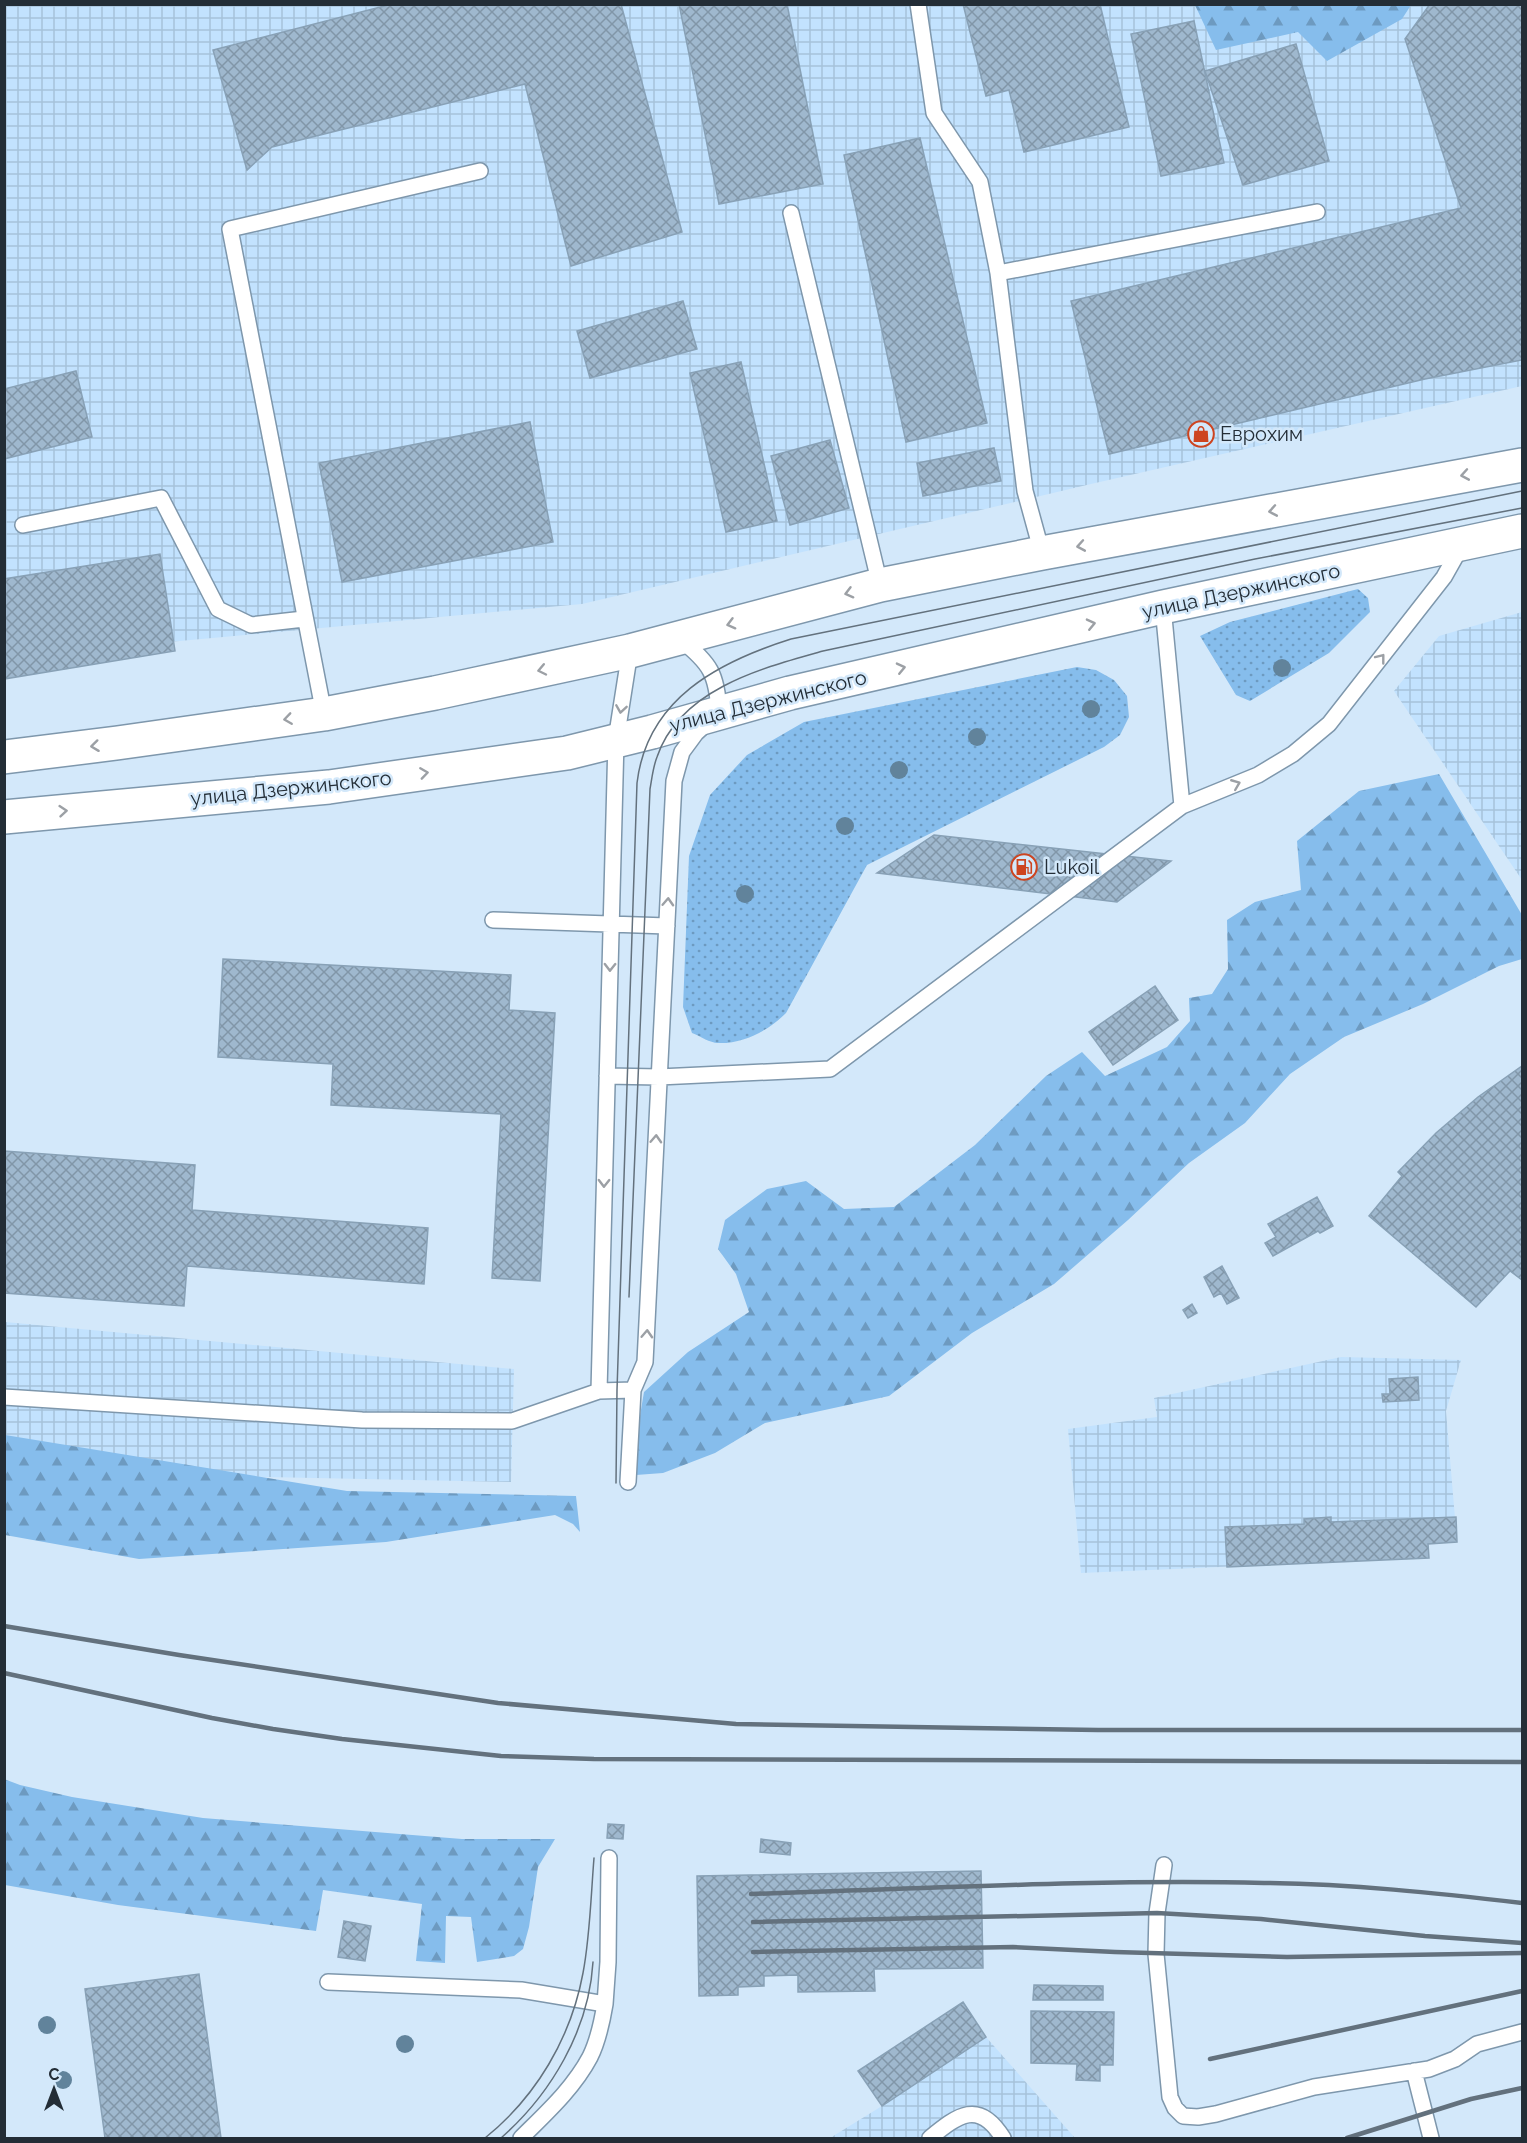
<svg xmlns="http://www.w3.org/2000/svg" width="1527" height="2143" viewBox="0 0 1527 2143" font-family="Raleway,sans-serif">
	<style>
		.industrial { fill: url(#industrial-grid) }
		.grass { fill: url(#grass-dots) }
		.forest { fill: url(#forest-firs) }
		.building { fill: url(#building-cross-hatch); stroke: #88a1b6; stroke-width: 1.5 }
		.lines { fill: none; stroke-linecap: round; stroke-linejoin: round }
		.service-casing { stroke: #7e97ac; stroke-width: 18 }
		.secondary-casing { stroke: #7e97ac; stroke-width: 36 }
		.service { stroke: #fff; stroke-width: 15 }
		.secondary { stroke: #fff; stroke-width: 33 }
		.tram { stroke: #63717d; stroke-width: 1.5 }
		.rail { stroke: #63717d; stroke-width: 4.5 }
		.tree { fill: #61839b }
		.oneway { stroke: #9ca0a5 }
		.labels { text-anchor: middle; dominant-baseline: central; stroke-width: 5; stroke-linejoin: round; paint-order: stroke }
		.poi-label { font-size: 20px; fill: #232d36; stroke: #d3e8fa; text-anchor: start }
		.street-label { font-size: 20px; fill: #232d36; stroke: #d3e8fa }
	</style>
	<defs>
		<pattern id="industrial-grid" width="8" height="8" patternUnits="userSpaceOnUse" patternTransform="scale(1.5)"><rect width="8" height="8" fill="#c2e2fe"/><path d="M0 4h8M4 0v8" fill="none" stroke="#a6c2da"/></pattern>
		<pattern id="grass-dots" width="8" height="8" patternUnits="userSpaceOnUse" patternTransform="scale(1.5)"><rect width="8" height="8" fill="#86bdec"/><path d="M2 2h.1M6 6h.1" fill="none" stroke="#6d9ac0" stroke-width="1.8" stroke-linecap="round"/></pattern>
		<pattern id="forest-firs" width="22" height="20" patternUnits="userSpaceOnUse" patternTransform="scale(1.5)"><rect width="22" height="20" fill="#86bdec"/><path d="M5 1l3.5 6h-7zM16 11l3.5 6h-7z" fill="#6d9ac0"/></pattern>
		<pattern id="building-cross-hatch" width="8" height="8" patternUnits="userSpaceOnUse" patternTransform="scale(1.5)"><rect width="8" height="8" fill="#9fb8ce"/><path d="M0 0l8 8M0 8l8-8" fill="none" stroke="#8196a8"/></pattern>
	</defs>
	<rect width="100%" height="100%" fill="#d3e8fa"/>
	<path class="industrial" d="M5 5H1522V386L1091 484 582 604 5 657Z
		M1522 612V880L1394 691 1439 636Z
		M5 1322 514 1369 511 1482 63 1473 5 1465Z
		M1341 1357 1461 1360 1446 1411 1457 1542 1428 1544 1429 1558 1081 1573 1068 1429 1157 1417 1154 1398Z
		M986 2037 1075 2138H830L882 2106Z"/>
	<path class="grass" d="M1358 589 1368 598 1370 612 1329 653 1250 701 1236 695 1200 636 1230 622Z
		M1077 667 1096 670 1114 680 1127 696 1129 717 1120 735 1104 747 867 865 786 1013C769 1030 744 1044 718 1043 710 1043 700 1036 692 1033L683 1007 689 856 710 795 747 755 804 722Z"/>
	<path class="forest" d="M1195 5H1411L1402 19 1327 61 1298 32 1216 50Z
		M1439 774 1522 915V959L1499 966 1423 1004 1344 1037 1290 1074 1245 1123 1189 1163 1128 1220 1054 1284 972 1333 889 1396 765 1423 715 1453 663 1473 636 1475 634 1451 644 1392 688 1352 749 1312 736 1274 718 1249 725 1220 767 1189 806 1181 844 1209 894 1207 975 1145 1046 1076 1082 1052 1105 1076 1167 1047 1190 1021 1189 998 1212 994 1228 969 1227 920 1255 902 1301 890 1297 841 1359 791Z
		M5 1435 347 1491 576 1496 580 1532 573 1524 555 1515 386 1542 139 1559 5 1535Z
		M4 1779 20 1785 72 1797 203 1818 462 1839H555L538 1867 529 1927 523 1949 514 1956 477 1962 471 1917 446 1916 445 1963 416 1961 422 1904 323 1890 316 1931 118 1905 5 1885Z"/>
	<path class="building" d="M392 4H621L682 232 571 266 525 84 272 147 247 170 213 50Z
		M679 4H787L823 184 719 204Z
		M963 4H1100L1129 127 1024 152 1009 90 986 96Z
		M1430 4H1522V360L1425 379 1109 454 1071 301 1461 208 1405 39Z
		M1194 21 1224 163 1161 176 1131 34Z
		M1296 44 1329 161 1243 185 1205 71Z
		M920 138 987 423 906 442 844 155Z
		M683 301 697 349 590 378 577 331Z
		M741 362 777 521 726 532 690 373Z
		M76 371 92 437 4 459V389Z
		M530 422 553 542 342 582 319 463Z
		M830 440 849 508 790 525 771 456Z
		M994 448 1001 481 923 496 917 463Z
		M160 554 175 651 4 679V579Z
		M934 835 1171 861 1117 902 877 873Z
		M223 959 511 975 509 1010 555 1013 540 1281 492 1278 501 1114 331 1105 333 1064 218 1057Z
		M1155 986 1178 1020 1113 1065 1089 1032Z
		M1522 1066V1280L1510 1271 1476 1307 1369 1216 1402 1176 1398 1172 1436 1133 1478 1097Z
		M4 1151 195 1165 192 1210 428 1228 424 1284 187 1266 184 1306 4 1293Z
		M1317 1197 1333 1226 1320 1233 1318 1231 1273 1256 1265 1243 1276 1237 1268 1224Z
		M1222 1266 1239 1298 1227 1304 1221 1293 1214 1297 1204 1277Z
		M1192 1304 1197 1313 1188 1318 1183 1310Z
		M1418 1377 1419 1400 1383 1402 1382 1394H1390L1389 1379Z
		M1331 1517V1522L1456 1517 1457 1542 1428 1544 1429 1558 1227 1567 1225 1527 1304 1524V1519Z
		M608 1824 624 1825 623 1839 607 1838Z
		M761 1839 791 1843 790 1855 760 1852Z
		M981 1871 983 1968 874 1969 875 1991 798 1992V1975L764 1976V1986L738 1987V1995L699 1996 697 1876Z
		M344 1921 371 1926 365 1961 338 1957Z
		M199 1974 221 2138H105L85 1989Z
		M1034 1985 1103 1986V2000H1033Z
		M963 2002 986 2037 882 2106 858 2071Z
		M1031 2011 1114 2012 1113 2065H1100V2081L1076 2080 1077 2064 1031 2063Z"/>
	<g class="lines">
		<g class="service-casing">
			<path id="service" d="M918 4 934 113 980 182 998 273 1025 491 1042 553
				M791 213 880 585
				M998 273 1317 212
				M23 525 161 498 218 609 251 625 304 619
				M324 714 230 229 480 171
				M1182 806 1258 775 1293 754 1329 724 1444 577 1462 545
				M493 920 667 926
				M607 1076 659 1077 830 1069 1182 806 1163 607
				M599 1391 616 740 630 651
				M4 1397 362 1420 512 1421 599 1391 633 1390
				M628 1482 633 1390 645 1362 674 781 682 752 696 733 719 712C717 674 710 663 681 640
				M1164 1865 1157 1913 1156 1954 1170 2097 1175 2108 1183 2116 1198 2117 1216 2114 1314 2087 1429 2069 1455 2059 1477 2044 1522 2032
				M328 1982 521 1990 605 2004C602 2022 598 2041 590 2057 573 2089 545 2114 521 2138
				M605 2004 608 1962 609 1858
				M1414 2071 1431 2138
				M930 2138C958 2115 979 2099 1003 2138"/>
		</g>
		<g class="secondary-casing">
			<path id="secondary" d="M4 757 117 743 324 714 435 693 630 651 880 585 1042 553 1522 465
				M4 817 329 787 567 753 652 732 790 693 1163 607 1522 531"/>
		</g>
		<use href="#service" class="service"/>
		<use href="#secondary" class="secondary"/>
		<path class="tram" d="M629 1297 650 789C652 778 653 767 657 757 680 689 762 668 823 651L1255 559 1522 508
			M616 1483 617 1390 637 783C647 699 718 662 791 639L1522 491
			M485 2138C536 2097 571 2038 583 1973 590 1937 591 1894 594 1858
			M501 2138C551 2094 589 2030 593 1962"/>
		<path class="rail" d="M4 1626 179 1655 498 1703 736 1724 1098 1730H1522
			M4 1673 212 1718 273 1729 342 1739 501 1756 594 1759 1522 1762
			M751 1894C922 1889 1093 1879 1264 1883 1350 1884 1437 1893 1522 1903
			M753 1922 1157 1913 1261 1919 1425 1936 1522 1943
			M753 1952 1013 1947 1115 1952 1287 1957 1522 1953
			M1210 2059 1522 1991
			M1347 2138 1471 2099 1522 2088"/>
	</g>
	<g class="tree">
		<circle cx="1282" cy="668" r="9"/>
		<circle cx="1091" cy="709" r="9"/>
		<circle cx="977" cy="737" r="9"/>
		<circle cx="899" cy="770" r="9"/>
		<circle cx="845" cy="826" r="9"/>
		<circle cx="745" cy="894" r="9"/>
		<circle cx="47" cy="2025" r="9"/>
		<circle cx="405" cy="2044" r="9"/>
		<circle cx="63" cy="2080" r="9"/>
	</g>
	<defs><path id="oneway-chevron" d="M-2-3.5L2.5 0L-2 3.5" fill="none" stroke-width="1.6" stroke-linecap="round" stroke-linejoin="round" transform="scale(1.5)"/></defs>
	<g class="oneway">
		<use href="#oneway-chevron" transform="translate(1465 475) rotate(170)"/>
		<use href="#oneway-chevron" transform="translate(1273 511) rotate(170)"/>
		<use href="#oneway-chevron" transform="translate(1081 546) rotate(170)"/>
		<use href="#oneway-chevron" transform="translate(849 593) rotate(165)"/>
		<use href="#oneway-chevron" transform="translate(731 624) rotate(165)"/>
		<use href="#oneway-chevron" transform="translate(1091 624) rotate(-13)"/>
		<use href="#oneway-chevron" transform="translate(1381 658) rotate(-52)"/>
		<use href="#oneway-chevron" transform="translate(901 668) rotate(-13)"/>
		<use href="#oneway-chevron" transform="translate(542 670) rotate(168)"/>
		<use href="#oneway-chevron" transform="translate(621 709) rotate(99)"/>
		<use href="#oneway-chevron" transform="translate(288 719) rotate(172)"/>
		<use href="#oneway-chevron" transform="translate(95 746) rotate(173)"/>
		<use href="#oneway-chevron" transform="translate(424 773) rotate(-8)"/>
		<use href="#oneway-chevron" transform="translate(1236 784) rotate(-22)"/>
		<use href="#oneway-chevron" transform="translate(63 811) rotate(-5)"/>
		<use href="#oneway-chevron" transform="translate(668 902) rotate(-87)"/>
		<use href="#oneway-chevron" transform="translate(610 967) rotate(91)"/>
		<use href="#oneway-chevron" transform="translate(656 1139) rotate(-87)"/>
		<use href="#oneway-chevron" transform="translate(604 1183) rotate(91)"/>
		<use href="#oneway-chevron" transform="translate(647 1334) rotate(-87)"/>
	</g>
	<defs>
		<g id="shop-ring" transform="scale(1.35)"><circle r="9.5" fill="#d3e8fa" stroke="#cd4420" stroke-width="1.5"/><path d="M-5-2.5h2.3a2.7 3.5 0 0 1 5.4 0H5L5.5 6h-11ZM-1.5-2.5h3a1.5 2.3 0 0 0-3 0Z" fill="#cd4420"/></g>
		<g id="fuel-ring" transform="scale(1.35)"><circle r="9.5" fill="#d3e8fa" stroke="#cd4420" stroke-width="1.5"/><path d="M-5.5-6h7V0h2V4h1.3V-2.5L3-4.5l.8-.8L6-3V5H2.5V1h-1V6h-7ZM-4.2-4.7v3.2H.2V-4.7Z" fill="#cd4420"/></g>
	</defs>
	<g fill-rule="evenodd">
		<use href="#shop-ring" x="1201" y="434"/>
		<use href="#fuel-ring" x="1024" y="867"/>
	</g>
	<g class="labels">
		<g class="poi-label">
			<text x="1220" y="434">Еврохим</text>
			<text x="1044" y="867">Lukoil</text>
		</g>
		<g class="street-label">
			<text transform="translate(1241 591) rotate(-12)">улица Дзержинского</text>
			<text transform="translate(768 701) rotate(-14)">улица Дзержинского</text>
			<text transform="translate(291 788) rotate(-6)">улица Дзержинского</text>
		</g>
	</g>
	<rect width="1527" height="2143" fill="none" stroke="#232d36" stroke-width="12"/>
	<g transform="translate(54 2089)" stroke="#d3e8fa" stroke-width="4.5" paint-order="stroke">
	<path d="M0-4.5L10 22L0 15L-10 22Z" fill="#232d36"/>
	<text y="-9" font-size="16" font-weight="bold" text-anchor="middle" fill="#232d36">С</text>
	</g>
</svg>
